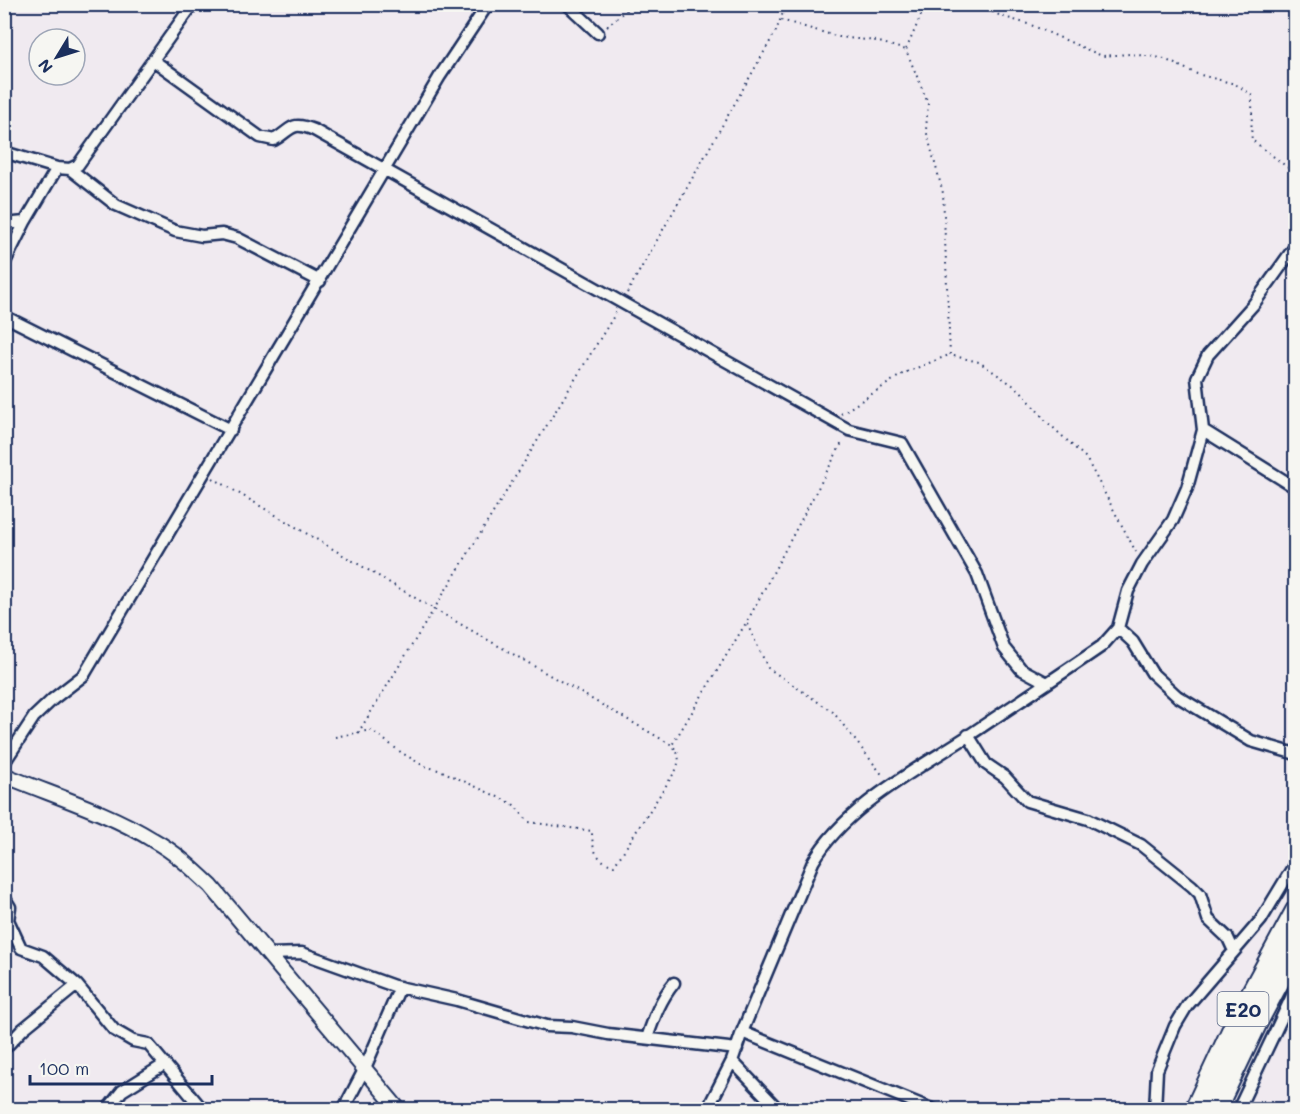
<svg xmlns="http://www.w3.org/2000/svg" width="1300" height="1114" viewBox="0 0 1300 1114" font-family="Mali,sans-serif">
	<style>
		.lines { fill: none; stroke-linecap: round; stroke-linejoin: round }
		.minor-casing { stroke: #1b2f5e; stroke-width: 15 }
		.tertiary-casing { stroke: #1b2f5e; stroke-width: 18 }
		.motorway-casing { stroke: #1b2f5e; stroke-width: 24 }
		.path { stroke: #1b2f5e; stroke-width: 2; stroke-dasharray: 1.5 4.5; stroke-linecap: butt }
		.minor { stroke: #f6f6f2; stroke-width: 10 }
		.tertiary { stroke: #f6f6f2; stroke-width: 14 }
		.motorway { stroke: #f6f6f2; stroke-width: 20 }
		.labels { text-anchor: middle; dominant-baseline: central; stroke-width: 5; stroke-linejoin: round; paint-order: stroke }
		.shield { fill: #f6f6f2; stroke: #5d6b8a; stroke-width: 1.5 }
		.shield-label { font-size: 20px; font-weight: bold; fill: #1b2f5e }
	</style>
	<rect width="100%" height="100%" fill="#f0eaf0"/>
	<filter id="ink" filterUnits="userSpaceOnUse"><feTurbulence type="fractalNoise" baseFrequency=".0167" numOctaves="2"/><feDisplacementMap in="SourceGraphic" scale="12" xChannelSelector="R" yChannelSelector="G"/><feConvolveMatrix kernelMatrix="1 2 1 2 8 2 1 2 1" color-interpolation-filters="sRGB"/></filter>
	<g filter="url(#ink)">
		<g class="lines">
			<g class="minor-casing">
				<path id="minor" d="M567 4 598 33
					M153 60 260 137 274 140C292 130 290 120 314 130L849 430 902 443 977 574 1004 648 1021 669 1047 683
					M4 152 57 168 70 169 78 165 193 4
					M70 169 116 205 175 231 202 236 222 234 237 238 320 281
					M4 224 25 222 57 168
					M4 264 25 222
					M4 316 231 430
					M1203 430 1296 488
					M1118 628 1133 642 1152 673 1177 696 1251 741 1296 754
					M968 735 986 764 1005 777 1027 801 1088 819 1141 845 1192 886 1200 894 1208 919 1228 938 1234 951
					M4 763 34 717 53 699 84 675 440 76 488 4
					M4 897 10 907 8 920 21 948 43 956 77 985 114 1030 133 1041 148 1044 203 1110
					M269 954 302 953 394 986 457 1000 547 1026 572 1027 608 1034 737 1049
					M742 1032 934 1110
					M647 1038C654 1018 660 1000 674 983
					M4 1049 23 1029 77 985
					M732 1061 779 1110
					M107 1110 122 1091 165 1064
					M343 1110 365 1068 400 987
					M707 1110 732 1061 742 1032 813 862C844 808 914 771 965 738 1011 707 1057 677 1102 646L1118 628 1128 591 1142 564 1173 520 1187 488 1203 430 1197 378 1208 355 1253 305 1296 245
					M1155 1110 1157 1070 1175 1026 1187 1006 1261 920 1296 862
					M1238 1110 1293 994 1296 979"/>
			</g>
			<g class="tertiary-casing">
				<path id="tertiary" d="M4 775C52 795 110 813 153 840 175 852 193 869 211 886L399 1110"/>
			</g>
			<g class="motorway-casing">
				<path id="motorway" d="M1195 1110 1237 1020 1296 911
					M1215 1110 1257 1022 1296 949"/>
			</g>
			<path class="path" d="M926 4 906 50 928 103 926 130 943 193 950 355 979 362 1020 390 1046 421 1086 458 1136 552
				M976 4 1001 16 1031 25 1102 56 1130 54 1162 58 1197 74 1235 84 1251 94C1254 109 1250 125 1252 140L1296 174
				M781 20 839 37 876 41 906 50
				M607 26 633 4
				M627 293 776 31 784 10 780 4
				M841 414 904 373 949 355
				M213 478 434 609 672 745
				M747 624 768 668 833 712 884 777
				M358 733 617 311
				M335 737 371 730 402 753 424 766 442 771 513 804 529 822 592 831C592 850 596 860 614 866L676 770C680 759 680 754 672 745L749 618 843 441"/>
			<use href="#minor" class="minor"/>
			<use href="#tertiary" class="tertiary"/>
			<use href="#motorway" class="motorway"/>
		</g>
	</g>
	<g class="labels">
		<rect class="shield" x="1217.5" y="992" width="51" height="34" rx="4.5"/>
		<g class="shield-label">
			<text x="1243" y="1009">E20</text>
		</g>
	</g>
	<rect width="1300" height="1114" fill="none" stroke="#f6f6f2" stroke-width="24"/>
	<rect x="12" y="12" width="1276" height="1090" fill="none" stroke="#1b2f5e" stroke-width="2" filter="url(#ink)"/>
	<g transform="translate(57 57) rotate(232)"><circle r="28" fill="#f6f6f2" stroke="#9ea6b7" stroke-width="1.5"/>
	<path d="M0-4.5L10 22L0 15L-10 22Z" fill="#1b2f5e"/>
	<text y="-9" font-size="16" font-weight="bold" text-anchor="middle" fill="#1b2f5e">N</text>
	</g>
	<path d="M30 1075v9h182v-9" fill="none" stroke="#1b2f5e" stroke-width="3"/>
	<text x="39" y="1075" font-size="18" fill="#1b2f5e" stroke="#f6f6f2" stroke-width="4.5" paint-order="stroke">100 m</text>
</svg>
